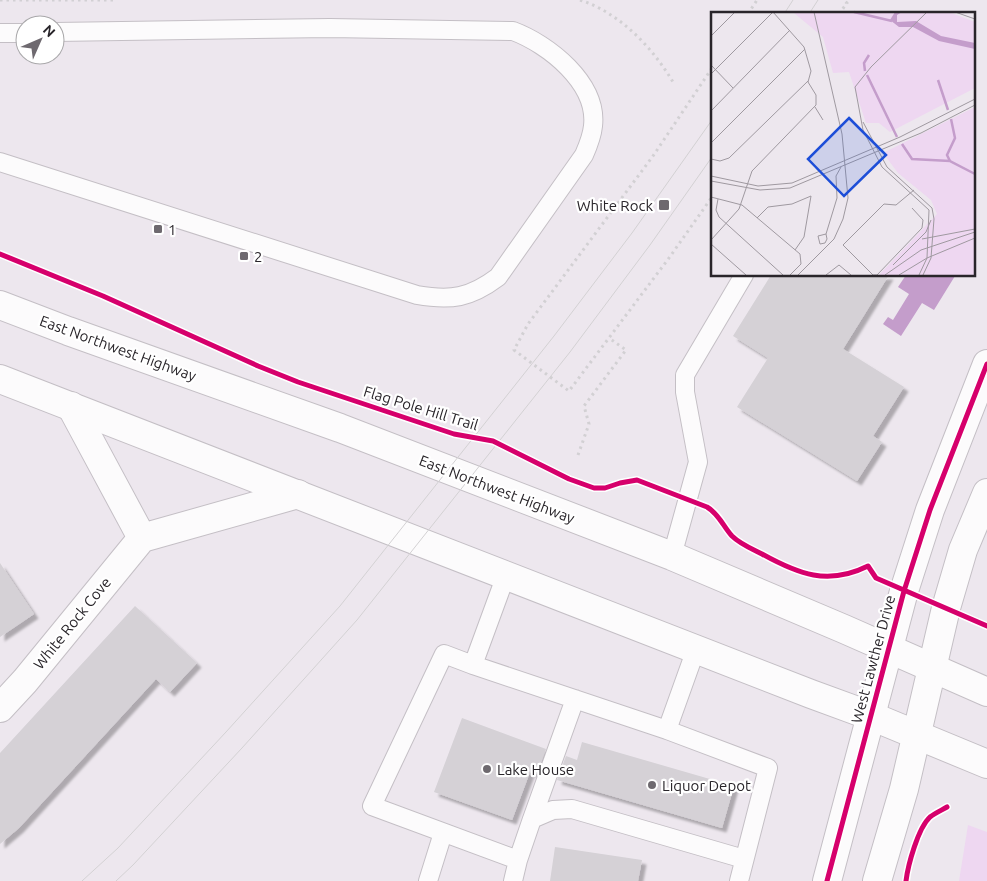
<svg xmlns="http://www.w3.org/2000/svg" width="987" height="881" viewBox="0 0 987 881" font-family="Ubuntu,sans-serif">
	<style>
		.green { fill: #eed7f1 }
		.water { fill: #c49dcb }
		.building { fill: #d5d1d6; filter: url(#shadow) }
		.lines { fill: none; stroke-linecap: round; stroke-linejoin: round }
		.service-casing { stroke: #c4bfc5; stroke-width: 20 }
		.minor-casing { stroke: #c4bfc5; stroke-width: 30 }
		.tertiary-casing { stroke: #c4bfc5; stroke-width: 30 }
		.primary-casing { stroke: #c4bfc5; stroke-width: 30 }
		.path { stroke: #d2d0d3; stroke-width: 3; stroke-dasharray: 2.5 4; stroke-linecap: butt }
		.service { stroke: #fcfbfc; stroke-width: 18 }
		.minor { stroke: #fcfbfc; stroke-width: 28 }
		.tertiary { stroke: #fcfbfc; stroke-width: 28 }
		.primary { stroke: #fcfbfc; stroke-width: 28 }
		.tram { stroke: #d3d1d3; stroke-width: 1 }
		.cycleway-casing { stroke: #fff; stroke-width: 8 }
		.cycleway { stroke: #d6006c; stroke-width: 5 }
		.poi-dot { fill: #6e696f; stroke: #fff; stroke-width: 2 }
		.labels { text-anchor: middle; dominant-baseline: central; stroke-width: 4.5; stroke-linejoin: round; paint-order: stroke }
		.poi-label { font-size: 15px; fill: #29252a; stroke: #fff; text-anchor: start }
		.street-label { font-size: 15px; fill: #29252a; stroke: #fff }
		.inset-river { fill: none; stroke: #c49dcb; stroke-width: 2.5 }
		.inset-road { fill: none; stroke: #9f99a0; stroke-width: 1 }
		.view { fill: #1d4ed8; fill-opacity: 0.15; stroke: #1d4ed8; stroke-width: 2.5 }
		.inset-edge { fill: none; stroke: #29252a; stroke-width: 2.5 }
	</style>
	<defs>
		<filter id="shadow"><feDropShadow dx="4.5" dy="4.5" stdDeviation="1" flood-color="#0004"/></filter>
	</defs>
	<rect width="100%" height="100%" fill="#ede7ee"/>
	<path class="green" d="M968 825 987 832V881H959Z"/>
	<path class="water" d="M906 275H953L955 276 934 310 922 303 901 336 883 324 888 317 893 320 909 294 898 287Z"/>
	<path class="building" d="M771 275H889L843 349 904 387 873 436 882 442 857 481 737 407 768 358 733 336Z
		M0 563 34 614 0 637Z
		M135 606 197 663 170 692 156 679 19 828 0 844V753Z
		M462 718 546 749 537 774 530 772 512 820 434 792Z
		M582 742 734 786 722 828 557 780 566 756 577 760Z
		M555 847 642 860 638 881H550Z"/>
	<g class="lines">
		<g class="service-casing">
			<path id="service" d="M0 33H25
				M0 162 417 295C451 301 470 298 498 277L584 155C588 146 592 136 593 126 598 83 548 44 513 31L330 28 55 32
				M672 556 698 462 685 392V375L744 275
				M506 575 473 665 444 654 372 806 518 860
				M473 665 667 730 768 768 739 881
				M667 730 696 649
				M532 819 575 699
				M428 881 443 833
				M513 881 518 860 532 819 553 810 572 809 744 859"/>
		</g>
		<g class="minor-casing">
			<path id="minor" d="M71 406 142 538
				M0 708 25 681 142 538 298 494"/>
		</g>
		<g class="tertiary-casing">
			<path id="tertiary" d="M827 881 904 591 930 510 987 364
				M877 881 904 789 946 608 963 550 987 493"/>
		</g>
		<g class="primary-casing">
			<path id="primary" d="M0 305 68 331 340 428 672 556 844 629 987 692
				M0 379 811 694 871 716 987 764"/>
		</g>
		<path class="path" d="M0 0H115
			M580 0C620 13 652 47 673 82
			M748 14 757 0
			M839 14 847 3 843 0
			M712 68 653 156 528 324 514 350 569 391 669 258 712 197
			M578 455 589 424 584 406 626 350 609 338"/>
		<use href="#service" class="service"/>
		<use href="#minor" class="minor"/>
		<use href="#tertiary" class="tertiary"/>
		<use href="#primary" class="primary"/>
		<path class="tram" d="M784 14 793 0
			M809 14 818 0
			M82 881 118 848 226 732 340 606 554 336 632 233 712 120
			M116 881 133 865 242 748 357 620 570 352 650 245 712 157"/>
		<g class="cycleway-casing">
			<path id="cycleway" d="M0 254 103 296 258 366 298 382 454 434 493 441 569 479 594 488H605L620 483 637 480 707 507C719 514 723 526 732 536 740 544 752 549 762 554 798 574 828 586 868 566L876 578 987 626
				M827 881 904 591 930 510 987 364
				M906 881C908 865 918 828 930 817 935 813 942 810 947 807"/>
		</g>
		<use href="#cycleway" class="cycleway"/>
	</g>
	<g class="poi-dot">
		<rect x="658" y="199" width="12" height="12" rx="2.5"/>
		<rect x="153" y="224" width="10" height="10" rx="2.5"/>
		<rect x="239" y="251" width="10" height="10" rx="2.5"/>
		<circle cx="487" cy="769" r="5"/>
		<circle cx="652" cy="785" r="5"/>
	</g>
	<g class="labels">
		<g class="poi-label">
			<text x="653" y="205" text-anchor="end">White Rock</text>
			<text x="168" y="229">1</text>
			<text x="254" y="256">2</text>
			<text x="497" y="769">Lake House</text>
			<text x="662" y="785">Liquor Depot</text>
		</g>
		<g class="street-label">
			<text transform="translate(118 348) rotate(20)">East Northwest Highway</text>
			<text transform="translate(421 408) rotate(17)">Flag Pole Hill Trail</text>
			<text transform="translate(497 489) rotate(21)">East Northwest Highway</text>
			<text transform="translate(72 623) rotate(-51)">White Rock Cove</text>
			<text transform="translate(873 659) rotate(-75)">West Lawther Drive</text>
		</g>
	</g>
	<g transform="translate(711 12)">
		<rect width="264" height="264" fill="#ede7ee"/>
		<path d="M238 0 264 10V76L179 120 168 111H155L138 60 122 61 112 25 83 1ZM264 95V263H168L226 202 220 188 187 161 172 141Z" fill="#eed7f1"/>
		<path d="M184 0H191L186 3V10L205 9 230 24 264 31V37L228 29 202 15H188L179 8Z" fill="#c49dcb"/>
		<path class="inset-river" d="M143 0 181 9M154 59 153 51 158 43M156 63 186 125M227 68 237 98M240 107 244 126 236 143 239 149 264 162M191 132 201 147 239 149"/>
		<path class="inset-road" d="M244 0 264 7M0 24 24 0M0 53 22 76M0 62 62 0M104 95 112 108M0 99 79 18M152 110 176 155 221 196 223 207 220 246 212 263M0 131 94 37M0 147 9 149 18 146 97 69M0 164 47 174 81 171 189 125 264 87M0 169 49 178 79 176 210 121 264 93M0 185 31 193 89 242 90 252 79 263M7 187 5 198 8 205 72 263M201 196 212 208 211 216 166 263H162L132 233 173 192 185 193 203 178M46 206 57 195 81 192 100 184 93 225 84 238M115 222 107 224 109 232 114 231 116 227 115 222 126 186 125 164 130 155M211 227 264 217M0 228 28 197 41 159 105 93V83L97 70 100 59 93 35 62 0M0 232 35 263M182 253 215 220 220 208M87 263 123 227 132 207 137 186 131 122 103 0M115 263 128 253 140 263M174 263 210 238 264 220M188 263 216 246 264 226M208 263 216 246 218 198 171 155 152 118 144 75 160 55 216 0"/>
		<path class="view" d="M138 106 175 143 133 184 97 147Z"/>
		<rect width="264" height="264" class="inset-edge"/>
	</g>
	<g transform="translate(40 40) rotate(45)"><circle r="24" fill="#ffffff" stroke="#a9a8aa"/>
	<path d="M0-4L9 19L0 12L-9 19Z" fill="#6e696f"/>
	<text y="-8" font-size="14" font-weight="bold" text-anchor="middle" fill="#29252a">N</text>
	</g>
</svg>
